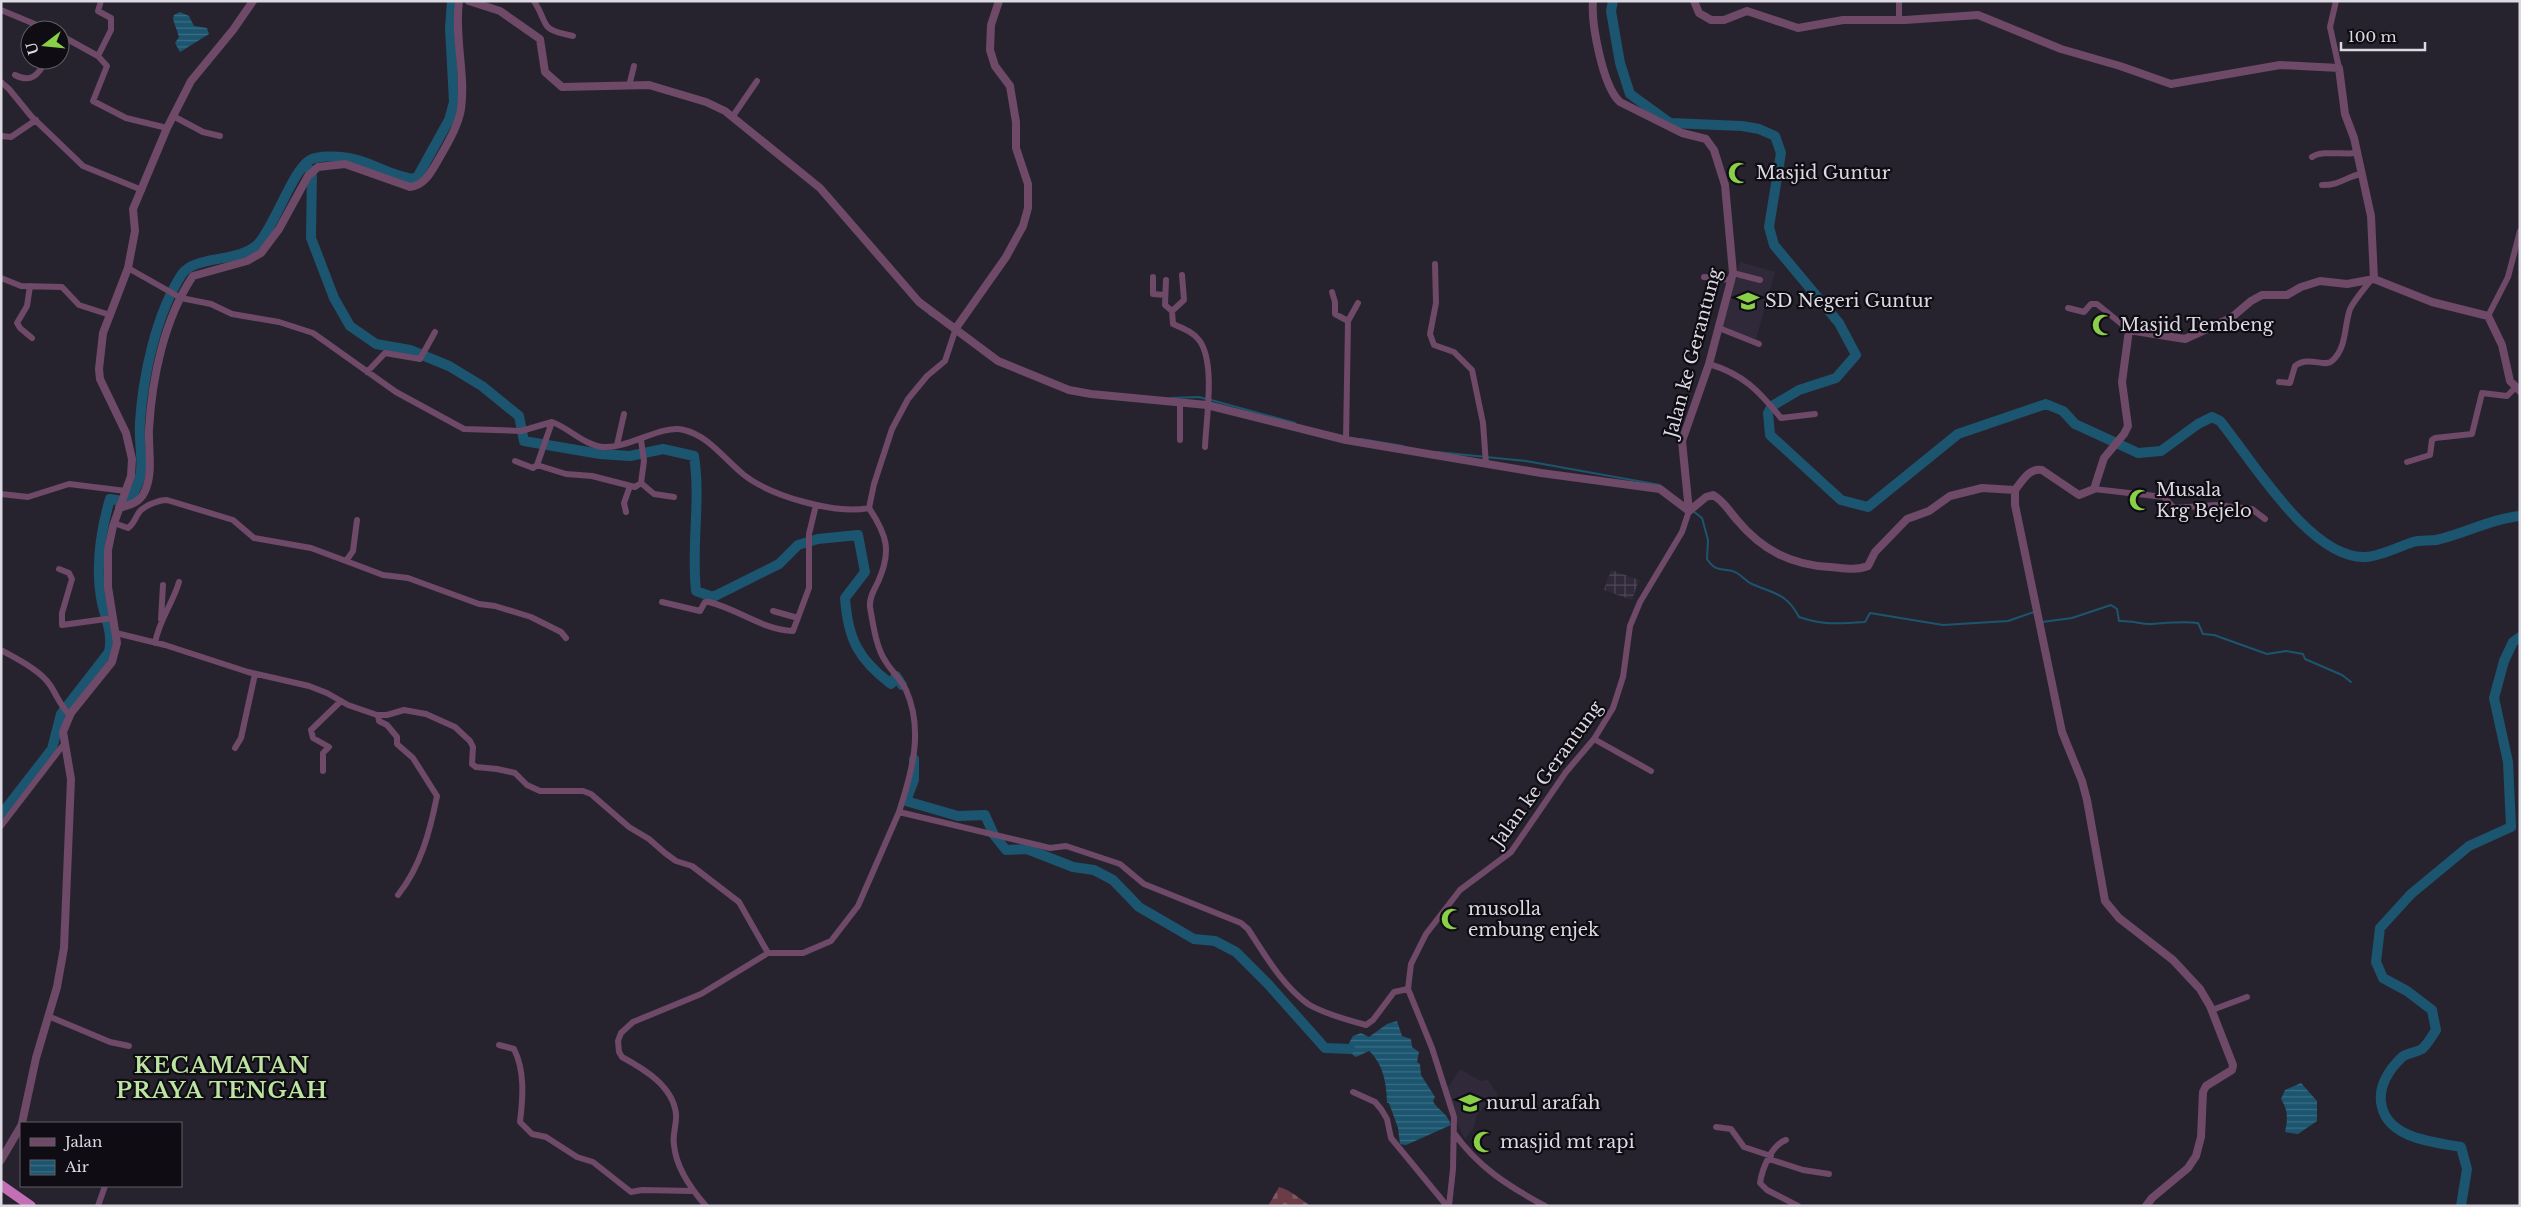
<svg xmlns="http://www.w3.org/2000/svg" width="2521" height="1207" viewBox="0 0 2521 1207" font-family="'Libre Baskerville',serif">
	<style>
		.built { fill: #2f293a }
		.industrial { fill: url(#industrial-grid) }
		.cemetery { fill: url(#cemetery-stones) }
		.water { fill: url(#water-rules) }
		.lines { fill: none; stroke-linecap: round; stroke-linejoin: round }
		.stream { stroke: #1c556f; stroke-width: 2 }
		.river { stroke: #1c556f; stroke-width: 10 }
		.minor { stroke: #6e4968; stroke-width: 6 }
		.tertiary { stroke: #6e4968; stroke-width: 8 }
		.trunk { stroke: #c36fb6; stroke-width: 10 }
		.labels { text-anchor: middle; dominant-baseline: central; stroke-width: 4.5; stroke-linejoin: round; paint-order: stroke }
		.poi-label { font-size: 18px; fill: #dbd9e1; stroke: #0f0d13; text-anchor: start }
		.street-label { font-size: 18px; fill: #dbd9e1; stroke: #0f0d13 }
		.district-label { font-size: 22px; font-weight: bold; letter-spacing: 1px; fill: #bce39f; stroke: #0f0d13 }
	</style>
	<defs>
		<pattern id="industrial-grid" width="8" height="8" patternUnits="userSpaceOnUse" patternTransform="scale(1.25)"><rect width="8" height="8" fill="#2f293a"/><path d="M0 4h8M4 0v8" fill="none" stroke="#4d4756"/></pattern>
		<pattern id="cemetery-stones" width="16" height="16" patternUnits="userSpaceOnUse" patternTransform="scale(1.25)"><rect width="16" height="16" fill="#6a3c46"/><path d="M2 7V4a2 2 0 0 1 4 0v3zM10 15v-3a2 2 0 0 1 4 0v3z" fill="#7f5860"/></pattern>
		<pattern id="water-rules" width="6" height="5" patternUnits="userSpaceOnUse" patternTransform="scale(1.25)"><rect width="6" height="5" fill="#1c556f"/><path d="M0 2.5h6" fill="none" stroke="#3c6d83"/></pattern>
	</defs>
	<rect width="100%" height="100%" fill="#27232e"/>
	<path class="built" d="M1740 262 1775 272 1756 339 1720 329Z
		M1460 1069 1480 1081 1488 1080 1498 1095 1486 1104 1477 1115 1473 1129 1465 1139 1457 1124 1447 1089Z"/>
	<path class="industrial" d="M1611 570 1639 580 1632 600 1604 590Z"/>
	<path class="cemetery" d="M1279 1187C1293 1191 1300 1200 1312 1206H1268Z"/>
	<path class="water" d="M180 12 189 16 194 26 207 28 209 34 180 52 175 43 179 37 173 19 174 15Z
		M1397 1021 1402 1036 1411 1039 1412 1047 1419 1052 1417 1062 1420 1064 1421 1075 1435 1097 1433 1101C1437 1110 1446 1111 1451 1125L1406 1145 1400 1144 1398 1128 1389 1103H1387C1387 1085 1383 1063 1369 1051L1356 1057 1350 1053 1349 1043 1353 1036 1361 1033 1369 1037 1387 1024Z
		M2301 1083 2317 1101V1121L2298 1134 2285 1132C2288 1119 2288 1110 2281 1099L2285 1090Z"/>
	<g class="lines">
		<path class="stream" d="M929 314 948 326
			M1171 398 1199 397 1206 399
			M1211 400 1295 423
			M1361 439 1403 446
			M1437 452 1526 461 1660 485
			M1693 511 1702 518 1708 540 1707 559C1717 575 1726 566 1737 573 1742 576 1745 580 1750 583 1773 594 1786 592 1799 617 1825 626 1839 623 1865 622L1870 613 1943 625 2008 621 2034 612
			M2042 622 2072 618 2111 605 2117 609 2119 621C2130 620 2140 624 2151 624 2167 623 2182 621 2198 623L2203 634 2214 635 2267 654 2286 651 2303 654 2305 659 2342 675 2351 682"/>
		<path class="river" d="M1613 1 1611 11 1620 63 1630 94 1670 123 1742 126 1759 129 1775 136 1781 153 1769 227 1774 245 1839 323 1856 355 1836 378 1799 390 1772 406 1768 413 1770 435 1841 500 1868 507 1958 434 2046 404 2063 411 2075 424 2138 453 2161 451 2198 424 2212 417 2220 421C2252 460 2311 560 2366 557 2381 556 2398 547 2413 542 2420 540 2428 541 2436 540 2464 534 2490 519 2520 516
			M304 166 312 171 311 238 334 298 350 326 376 344 410 350 449 366 482 386 519 416 524 441 600 454 630 456 663 449 694 456C701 501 691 546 696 591L713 597 779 564 798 545 818 539 858 535 865 572 845 598C848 639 858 659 891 684L896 676 902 685
			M914 759V780L906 801 958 816 985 815 994 835 1006 850 1027 849 1073 867 1094 870 1113 880 1139 907 1194 939 1215 941 1236 952 1268 984 1325 1048 1350 1049
			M1 815 52 749 61 714 109 652C113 634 106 620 102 603 95 568 100 533 110 499L128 502C150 469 138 458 140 422 143 376 156 314 182 274 195 255 239 263 258 244 275 226 295 164 312 159 320 156 334 156 342 157 367 159 389 176 414 179L418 176 449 120 454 102 450 28 452 1
			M2461 1206 2467 1169 2461 1147C2432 1142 2385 1138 2381 1102 2379 1085 2389 1070 2401 1058 2406 1053 2415 1053 2422 1049 2427 1045 2432 1036 2436 1030L2432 1010 2407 991 2383 978 2376 962 2380 928 2411 894 2469 846 2511 827 2508 762 2494 698 2504 661 2513 642 2520 637"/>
		<path class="minor" d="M101 1 98 11 111 18V30L98 56 107 66 93 101 126 118 167 128
			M534 1C550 25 537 29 573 36
			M1899 1V20
			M2336 1 2330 27 2339 68
			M1 10 49 30
			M60 35 98 56
			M15 75C32 84 38 74 47 60
			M1 82 9 89 31 116 83 166 142 190
			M629 86 634 66
			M173 116 203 132 220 136
			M733 116 757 81
			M1 136 11 137 36 120
			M2312 157C2322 150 2343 155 2357 153
			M2322 185C2341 185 2345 177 2361 174
			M1435 264 1436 303 1430 334 1434 345 1454 352 1472 370 1483 423 1486 464
			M128 268 181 298 211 304 232 314 279 322 313 333 396 392 464 429 521 431 552 422C569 428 584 445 603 447 628 449 662 424 684 430 709 436 724 459 744 475 771 496 836 515 869 508 887 535 892 551 878 582 874 590 869 598 870 607 873 624 876 648 886 662 892 672 901 679 906 690 924 730 912 772 899 812
			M1733 273 1760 280
			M1153 277V294L1165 295
			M1704 277 1731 280
			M1 278 21 286 62 287 79 305 110 315
			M1166 280 1165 305 1172 311 1173 324C1182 328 1192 331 1199 340 1216 362 1206 420 1205 447
			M30 286 27 306 17 323 20 328 32 338
			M1332 292 1335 302V314L1348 321
			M2068 308 2084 312 2091 304H2097L2129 330
			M1172 311 1184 300 1182 275
			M2488 316 2508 277 2520 231
			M1719 328 1759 344
			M1709 364C1743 374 1759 391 1781 418L1815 414
			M367 372 385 353 420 359 435 332
			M2279 382 2290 383 2295 366C2308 355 2325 368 2332 361 2347 348 2344 326 2350 309 2355 299 2364 289 2371 280
			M1180 440V402
			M1346 440 1348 321 1358 303
			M617 445 624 414
			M515 461 533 468 537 465 566 474 592 476 635 487 641 483 644 461 641 440
			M2407 462 2430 455 2432 440 2435 438 2472 434 2482 393 2507 396 2515 388
			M537 465 552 422
			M641 483 654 494 674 497
			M2094 489 2164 497 2174 508 2216 505 2252 509 2265 519
			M1 494 28 497 69 484 126 491
			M869 508 874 484 892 429 908 399 927 376 945 361 956 328
			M626 512 624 503 630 486
			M114 523 128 528C135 523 135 517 140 511 146 505 159 500 167 500L233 520 254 538 311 548 346 561 353 551 357 520
			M346 561 383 575 408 578 479 604 495 606 531 617 561 632 566 638
			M59 569 69 573 72 579 62 613V625L113 618
			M662 602 700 611 705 602H709C738 609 763 630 793 631L809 588V534L816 505
			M773 611 798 618
			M161 619 163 585
			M116 633 165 645 248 672 309 686 327 693 348 705 377 715H387L404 710 426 714 455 727 470 741 473 747 472 764 476 767 497 769 515 773 527 785 540 791H583L591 794 629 827 649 839 665 853 676 861 692 866 739 902 768 953
			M155 643C159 620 173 603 179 582
			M1 650C17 659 40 670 50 685 58 697 60 706 70 715
			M378 715 379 721 387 725 397 737V744L413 758 437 796C430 831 421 866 398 895
			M1594 739 1651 771
			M235 748 241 738 255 674
			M323 771V753L329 747 313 738 311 730 341 701
			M1 826 64 744
			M1408 989 1411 964 1426 934 1460 890 1511 852 1566 772 1594 739 1613 708 1623 677 1630 626 1640 602 1682 532 1689 511
			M2212 1010 2247 997
			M48 1016 110 1042 129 1046
			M499 1045 514 1049C525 1071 523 1097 520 1122L532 1134 546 1137 577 1157 593 1162 631 1192 642 1190 693 1191
			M1353 1092 1375 1102 1381 1109 1387 1119 1391 1138 1447 1206
			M1716 1127 1731 1129 1744 1147 1771 1156
			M1454 1133C1478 1167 1508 1186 1545 1206
			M1786 1140C1772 1144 1762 1169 1760 1183L1767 1190 1798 1206
			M1769 1159 1803 1170 1829 1174
			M98 1206 105 1186
			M706 1206C691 1189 676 1168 674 1145 672 1135 677 1124 676 1114 673 1086 644 1069 622 1057L619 1052 618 1041 621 1033 633 1022 701 994 768 953H803L831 941 858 906 899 812 1050 848 1066 846 1120 864 1144 884 1241 923 1248 929C1265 955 1282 985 1308 1004 1321 1012 1351 1021 1366 1025L1373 1020 1394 992 1408 989 1432 1048 1454 1117 1453 1169 1449 1206"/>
		<path class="tertiary" d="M469 1 500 11 540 39 545 72 562 87 649 85 706 102 725 111 820 188 919 302 998 361 1069 390 1091 394 1207 405 1346 440 1541 473 1660 489 1689 511
			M1593 1C1591 24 1603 87 1620 102L1682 133 1706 139 1714 150 1725 185 1733 273 1709 364 1682 441 1689 511
			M1694 1 1699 13 1711 20H1724L1747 11 1798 28 1843 20H1905L1978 15 2061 49 2120 66 2171 84 2280 65 2339 68 2345 114 2354 138 2371 216 2374 279 2432 302 2488 316 2502 345 2510 381 2520 391
			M956 328 1006 257 1023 226 1028 208V184L1016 148V122L1010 86 995 66 990 50 991 25 999 1
			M2015 490C2023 480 2029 468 2042 470L2079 495 2094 489 2104 458 2124 434 2128 426 2122 382 2129 330 2185 339 2231 318 2251 301 2262 295H2287L2301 287 2320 281 2347 284 2374 279
			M119 508C129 505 139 503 144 493 154 474 148 449 149 429 152 378 164 319 193 276L247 261 261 253 279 229 308 176 318 167 345 164 410 187C424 186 431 172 437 162 446 146 458 127 461 109 466 74 454 37 459 1
			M1689 511 1706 497 1713 495C1724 501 1729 511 1737 520 1762 550 1791 565 1830 567 1843 568 1856 571 1868 566L1875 552 1907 519 1929 511 1950 496 1982 488 2015 490V505L2062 732 2082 781 2087 800 2105 901 2119 918 2173 960 2200 989 2210 1006 2233 1065 2232 1070 2206 1086 2203 1092 2201 1137 2196 1156 2188 1168 2152 1198 2146 1206
			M22 1123 36 1058 57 987 64 948 71 779 63 732 71 713 112 662 117 643 108 587V550L113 526 131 476 132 459 126 433 100 379 99 369 103 333 128 268 135 231 133 209 167 128 191 81 233 30 253 1
			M1 1160 21 1126"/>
		<path class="trunk" d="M1 1185 31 1206"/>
	</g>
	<defs>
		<g id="mosque-bare" transform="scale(1.725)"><path d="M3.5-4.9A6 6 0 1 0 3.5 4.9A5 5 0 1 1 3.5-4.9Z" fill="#89cf48" stroke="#0f0d13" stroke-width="2.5" paint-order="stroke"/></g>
		<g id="school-bare" transform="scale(1.725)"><path d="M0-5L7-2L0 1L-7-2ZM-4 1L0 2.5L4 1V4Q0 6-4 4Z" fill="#89cf48" stroke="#0f0d13" stroke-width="2.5" paint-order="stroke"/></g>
	</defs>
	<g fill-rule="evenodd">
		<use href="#mosque-bare" x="1739" y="173"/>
		<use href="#school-bare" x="1748" y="301"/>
		<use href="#mosque-bare" x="2103" y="325"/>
		<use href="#mosque-bare" x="2140" y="500"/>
		<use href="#mosque-bare" x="1452" y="919"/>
		<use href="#school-bare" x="1470" y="1103"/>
		<use href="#mosque-bare" x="1484" y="1142"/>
	</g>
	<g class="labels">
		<g class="poi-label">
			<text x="1756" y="173">Masjid Guntur</text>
			<text x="1765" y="301">SD Negeri Guntur</text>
			<text x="2120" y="325">Masjid Tembeng</text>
			<text x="2156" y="490">Musala<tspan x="2156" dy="21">Krg Bejelo</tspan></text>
			<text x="1468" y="909">musolla<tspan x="1468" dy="21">embung enjek</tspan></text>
			<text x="1486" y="1103">nurul arafah</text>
			<text x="1500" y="1142">masjid mt rapi</text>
		</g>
		<g class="street-label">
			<text transform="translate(1693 353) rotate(-75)">Jalan ke Gerantung</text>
			<text transform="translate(1547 774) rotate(-54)">Jalan ke Gerantung</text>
		</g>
		<g class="district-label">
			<text x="222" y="1065">KECAMATAN<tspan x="222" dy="25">PRAYA TENGAH</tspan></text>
		</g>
	</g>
	<rect width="2521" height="1207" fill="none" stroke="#dbd9e1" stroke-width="5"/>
	<rect x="20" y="1122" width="162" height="65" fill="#0f0d13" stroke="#615f65"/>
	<rect x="30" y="1138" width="25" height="8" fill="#6e4968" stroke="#615f65"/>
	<text x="65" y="1147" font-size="15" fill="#dbd9e1">Jalan</text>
	<rect x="30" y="1160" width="25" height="15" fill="url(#water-rules)" stroke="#615f65"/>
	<text x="65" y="1172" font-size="15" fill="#dbd9e1">Air</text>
	<g transform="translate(45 45) rotate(254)"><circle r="24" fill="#0f0d13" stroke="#615f65"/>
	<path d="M0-4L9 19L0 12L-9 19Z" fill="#89cf48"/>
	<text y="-8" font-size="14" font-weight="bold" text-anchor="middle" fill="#dbd9e1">U</text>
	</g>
	<path d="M2341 42v8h84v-8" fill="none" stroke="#dbd9e1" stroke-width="2.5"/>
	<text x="2348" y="42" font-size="15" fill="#dbd9e1" stroke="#0f0d13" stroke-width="4" paint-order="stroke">100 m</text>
</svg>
